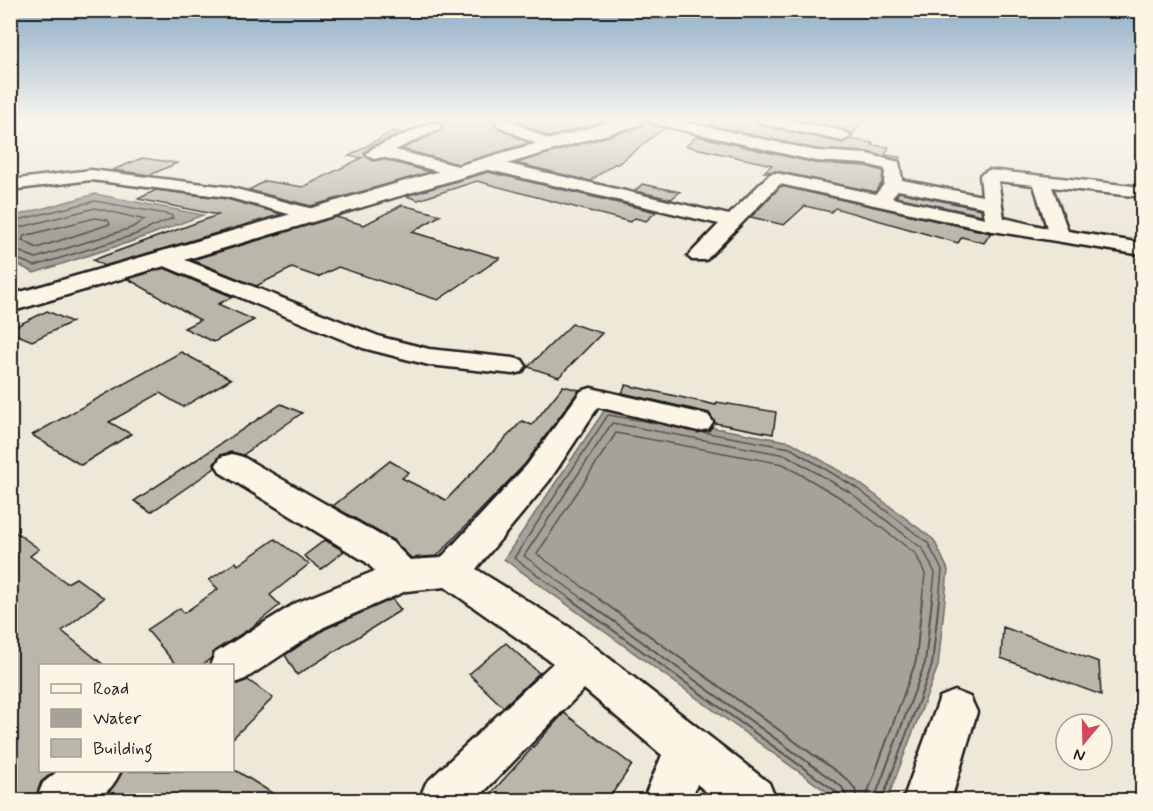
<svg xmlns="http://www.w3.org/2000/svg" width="1153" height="811" viewBox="0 0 1153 811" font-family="Mynerve,sans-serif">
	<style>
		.water { fill: #a7a299; stroke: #6f6c67; stroke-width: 1.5 }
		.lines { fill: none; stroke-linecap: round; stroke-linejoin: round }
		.shore-far1 { stroke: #54524e; stroke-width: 1.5 }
		.shore { stroke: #54524e; stroke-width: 2 }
		.building { fill: #bab6aa; stroke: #1c1c1c; stroke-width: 1.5 }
		.minor-casing { stroke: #1c1c1c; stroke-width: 5 }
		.major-casing { stroke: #1c1c1c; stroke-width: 5 }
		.minor { fill: #fcf5e5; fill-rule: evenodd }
		.major { fill: #fcf5e5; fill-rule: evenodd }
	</style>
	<rect width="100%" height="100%" fill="#eee8d9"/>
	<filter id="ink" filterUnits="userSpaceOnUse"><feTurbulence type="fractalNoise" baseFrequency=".0167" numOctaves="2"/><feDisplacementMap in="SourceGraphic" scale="12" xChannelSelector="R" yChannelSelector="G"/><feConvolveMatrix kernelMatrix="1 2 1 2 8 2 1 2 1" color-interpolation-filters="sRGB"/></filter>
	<g filter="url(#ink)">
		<path class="water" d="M95 194 203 215 136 240 34 273 11 261V217Z
			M606 408 791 442 858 482 934 540 948 570 938 666 887 800H838L504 559Z"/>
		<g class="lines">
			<path class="shore-far1" d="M95 218 108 220 110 224 37 248 22 240 24 236Z
				M10 222 95 201 171 215 173 218 134 235 35 266 10 256
				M10 230 95 208 145 220 131 228 36 258 10 248
				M702 432 790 448 855 487 928 543 942 570 939 600
				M572 600 514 558 608 415 668 425
				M585 600 524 556 612 423 786 455 851 493 923 549 935 573 932 600
				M601 600 537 554 616 433 783 464 846 501 916 554 925 574 922 600"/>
			<path class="shore" d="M570 599 838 793 841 800
				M583 599 842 787 848 800
				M599 599 848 780 855 789 857 800
				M865 800 916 661 922 599
				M874 800 925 663 932 599
				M882 800 932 665 939 599"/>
		</g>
		<path class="building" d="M438 120H494L496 127 529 143 458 164 402 149 440 131 443 125Z
			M515 120H609L549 137Z
			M645 120 664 128 618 164H614L590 181 516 163 642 126Z
			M715 120H755L764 126 843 143 850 139 873 143 872 145 889 147 885 155 900 157 899 160 867 152 816 149 709 125Z
			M798 120H866L852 134 843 129Z
			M393 131 403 133 372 146 365 152V156L373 161 382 159 430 172 311 206 249 190 265 181 303 187 362 158 349 156Z
			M697 136 815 163 866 166 883 171 882 183 875 192 776 171 764 172 772 165 686 146Z
			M142 158 177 163 150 175 113 170Z
			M488 172 656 212 646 221 635 218 630 222 477 181 418 200 406 196Z
			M642 184 680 192 671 199 635 191Z
			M781 186 991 233 990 234 984 243 962 237 958 243 835 208 831 212 805 206 784 225 751 217Z
			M156 190 227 199 282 214 104 266 93 260 218 215 138 199Z
			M899 192 981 209 982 215 896 197Z
			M402 205 441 215 412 232 500 258 438 300 338 267 318 277 292 268 256 286 192 260 336 217 364 225Z
			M164 268 233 297 218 304 254 320 214 342 184 328 200 320 128 279Z
			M47 311 72 322 32 341 10 332V329Z
			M572 324 602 333 559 377 528 367Z
			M181 352 231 379 183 407 160 393 109 422 131 434 81 465 32 435Z
			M626 385 716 405 717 402 776 412 773 434 715 423 709 413 622 393Z
			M563 386 579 390 525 464 437 556 411 558 393 540 333 506 390 461 409 472 402 478 446 500 522 421 532 425Z
			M281 404 302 413 243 455 231 452 220 455 214 464 215 468 151 512 134 501Z
			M10 528 39 549 30 556 49 570 67 583 76 578 104 598 62 631 105 666H40V771H55L41 782 34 801H18L10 792Z
			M275 539 309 564 270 595 280 605 251 628 214 651 211 658 201 666H177L147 630 180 608 184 613 218 589 209 580 236 562 238 565Z
			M325 540 344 551 321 569 304 556Z
			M392 599 401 610 297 675 285 655 325 629Z
			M1003 627 1099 662 1101 695 1001 658Z
			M506 643 539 673 503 707 469 674Z
			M248 680 273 698 232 739V686Z
			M564 713 632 765 607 801H484Z
			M123 771H237L285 801H94L108 794Z"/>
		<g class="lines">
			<g class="minor-casing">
				<path id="minor" d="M496 120H510L559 145 551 150 545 148 497 125Z
					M649 120H676L816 151 867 154 899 162 902 180 982 196 980 175 989 170 1142 187V197L1052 187 1068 231 1142 243V255L987 230 780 184 706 260H692L688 256 719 224 481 168 479 164 487 159 729 215 770 174 776 173 876 194 884 184 885 169 866 164 816 161 656 124ZM998 181 1034 185 1047 228 1004 218ZM898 190 983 207 985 218 892 198Z
					M757 120H786L843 131 851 136 843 141 764 124Z
					M434 122 441 126 439 129 395 150 466 168 469 172 466 176 460 177 382 157 374 159 366 154 373 148Z
					M91 170 228 187 321 211 324 215 314 221 227 197 91 180 10 190V180Z
					M165 252 381 337 429 349 513 358 522 360 526 366 522 372 513 374 429 365 363 348 157 263 154 258 157 253Z
					M591 388 708 415 713 422 708 429 698 431 598 407 549 481 476 569 569 627 769 783 776 800H716L697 784 691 800H643L662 755 584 689 476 800H419L426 783 553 663 445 587 406 591 324 627 245 679 232 684V666H210L215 653 296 603 375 571 366 562 221 473 216 465 221 457 232 454 243 457 392 542 410 560 441 558 527 465 581 391Z
					M955 691 970 697 977 712 951 800H903L940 697Z
					M59 770H121C104 811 74 800 36 800L43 783Z"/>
			</g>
			<g class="major-casing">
				<path id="major" d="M617 120H643L641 124 10 312V295Z"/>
			</g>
			<use href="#minor" class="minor"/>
			<use href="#major" class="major"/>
		</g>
	</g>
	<linearGradient id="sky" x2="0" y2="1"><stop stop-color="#8eadc8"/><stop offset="0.51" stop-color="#f7f5ee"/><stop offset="1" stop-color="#f7f5ee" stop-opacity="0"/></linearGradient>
	<rect width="1153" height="234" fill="url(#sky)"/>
	<rect width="1153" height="811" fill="none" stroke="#fcf5e5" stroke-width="36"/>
	<rect x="18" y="18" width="1117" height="775" fill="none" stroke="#1c1c1c" stroke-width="2" filter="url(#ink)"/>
	<rect x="39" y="664" width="195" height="108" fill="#fcf5e5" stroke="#a29e95" stroke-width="1.5"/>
	<rect x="51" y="684" width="30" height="9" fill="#fcf5e5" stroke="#a29e95" stroke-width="1.5"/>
	<text x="93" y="694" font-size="18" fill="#1c1c1c">Road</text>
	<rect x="51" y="709" width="30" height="18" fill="#a7a299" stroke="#a29e95" stroke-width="1.5"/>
	<text x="93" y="724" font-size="18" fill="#1c1c1c">Water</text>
	<rect x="51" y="739" width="30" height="18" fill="#bab6aa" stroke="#a29e95" stroke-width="1.5"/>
	<text x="93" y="754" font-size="18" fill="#1c1c1c">Building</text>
	<g transform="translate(1084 742) rotate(199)"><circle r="28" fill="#fcf5e5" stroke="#a29e95" stroke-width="1.5"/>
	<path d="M0-4.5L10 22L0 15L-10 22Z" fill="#d1495b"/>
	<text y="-9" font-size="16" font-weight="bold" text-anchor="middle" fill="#1c1c1c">N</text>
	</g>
</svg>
